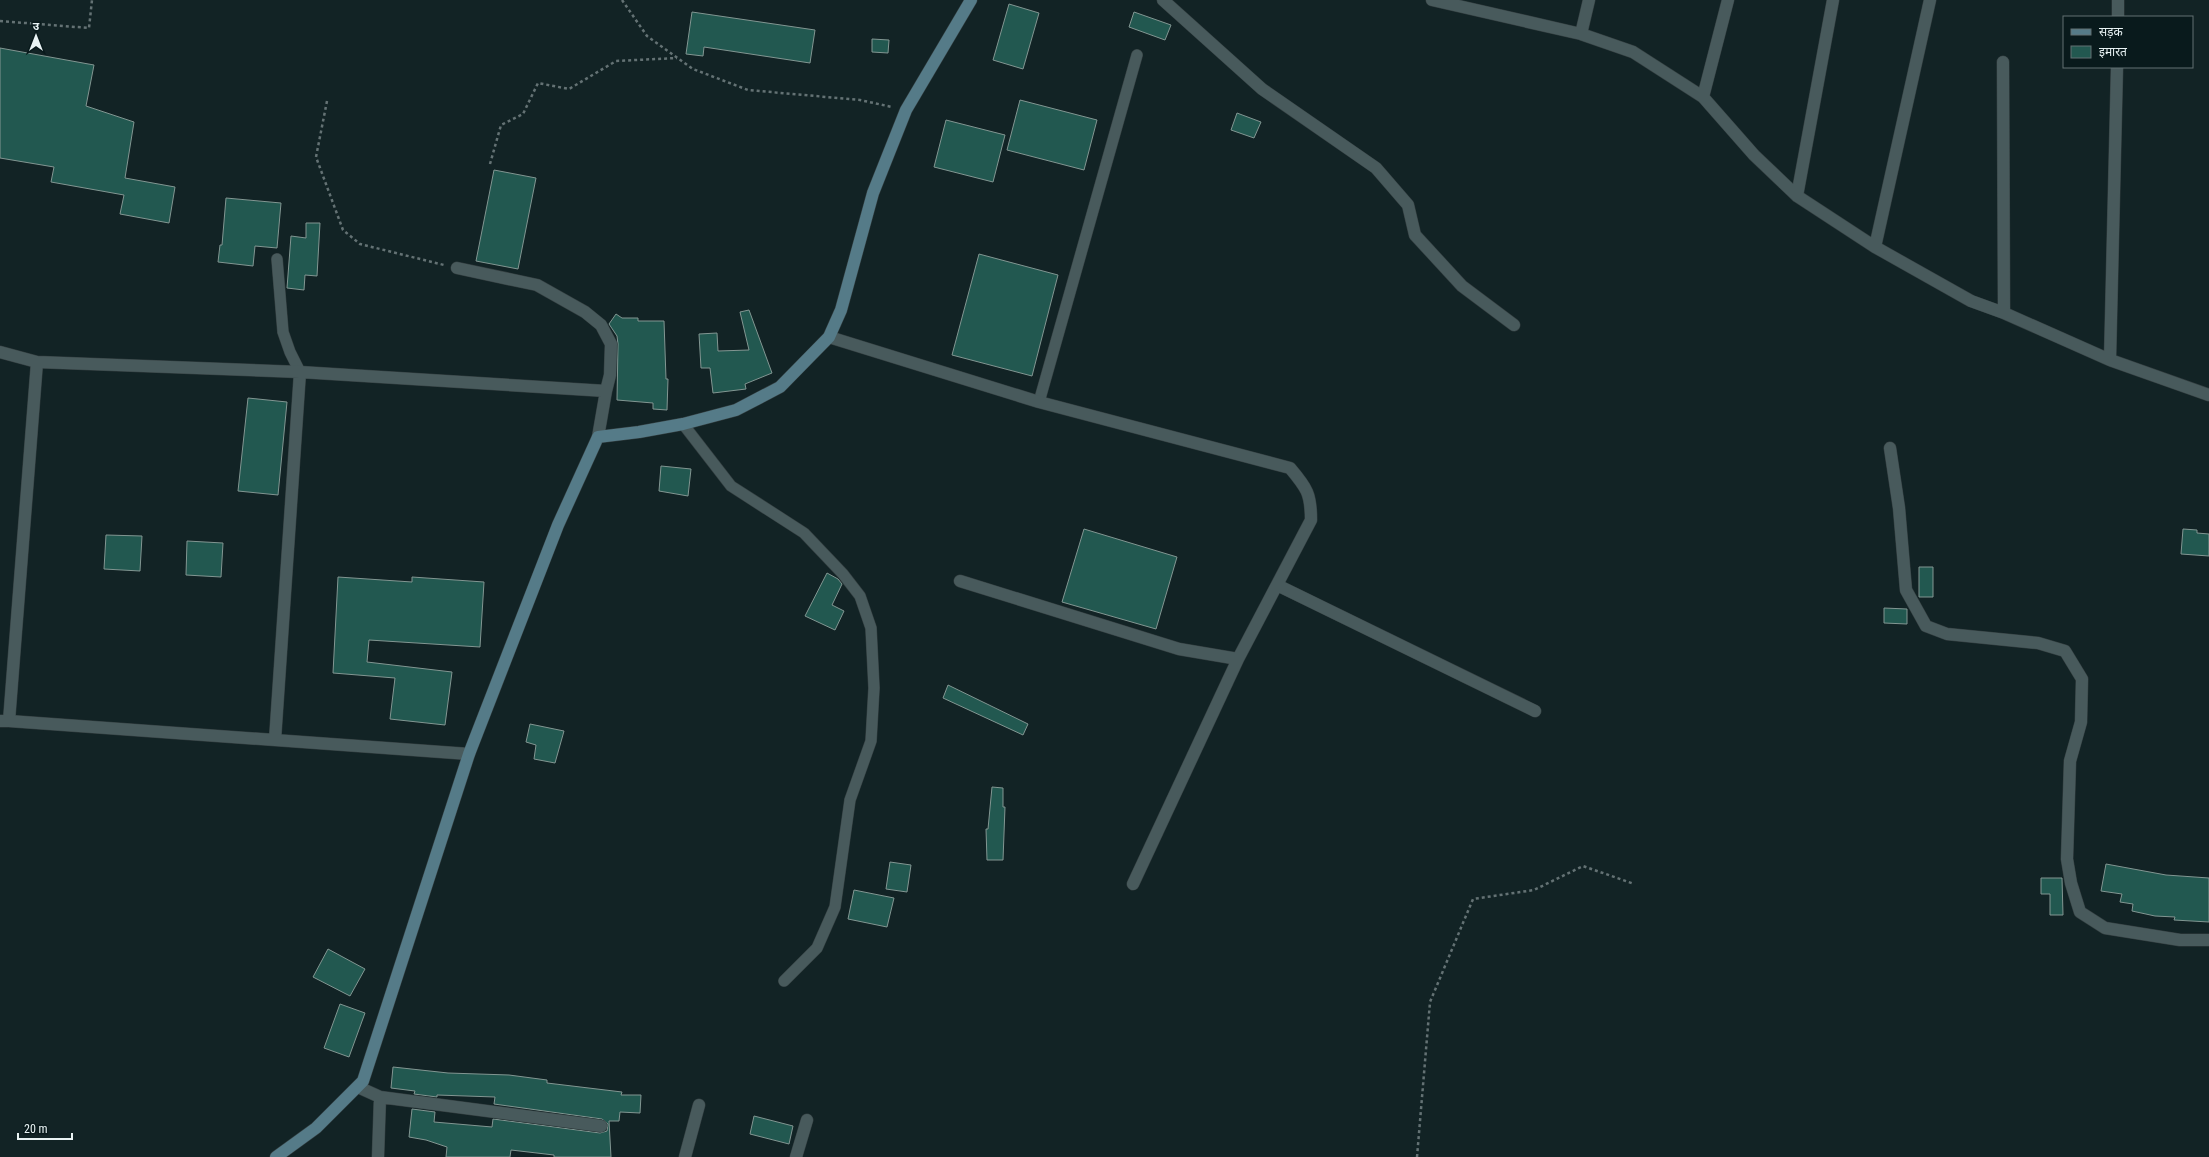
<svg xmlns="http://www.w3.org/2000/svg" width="2209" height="1157" viewBox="0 0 2209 1157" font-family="'Roboto Condensed','Noto Sans Devanagari',sans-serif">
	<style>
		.building { fill: #225850; stroke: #829692 }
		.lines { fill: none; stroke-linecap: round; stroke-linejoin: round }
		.lane-casing { stroke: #343f41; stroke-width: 12 }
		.street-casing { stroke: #343f41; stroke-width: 13 }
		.secondary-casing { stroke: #343f41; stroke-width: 13 }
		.path { stroke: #647274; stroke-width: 2.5; stroke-dasharray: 3 3; stroke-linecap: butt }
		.lane { stroke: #485a5c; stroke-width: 11 }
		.street { stroke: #485a5c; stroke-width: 12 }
		.secondary { stroke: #557b88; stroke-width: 12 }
	</style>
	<rect width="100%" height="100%" fill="#122325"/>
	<path class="building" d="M1009 4 1039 13 1023 69 993 60Z
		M692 12 815 30 810 63 704 47 703 56 686 54Z
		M1134 12 1171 25 1165 40 1129 27Z
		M872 39 889 40 888 53 872 52Z
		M0 48 94 65 86 106 134 122 125 178 175 187 169 223 120 214 124 195 51 182 54 167 0 158Z
		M1020 100 1097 120 1084 170 1007 150Z
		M1237 113 1261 122 1254 138 1231 130Z
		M946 120 1005 135 993 182 934 167Z
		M494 170 536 178 518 269 476 261Z
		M226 198 281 203 277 248 255 246 253 266 218 262 220 245H222Z
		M306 223H320L317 276 305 275 304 290 287 288 291 236 306 238Z
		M979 254 1058 275 1032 376 952 355Z
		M749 310 772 373 745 384 746 389 713 393 710 368H701L699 334 717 333 718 351 749 350 740 312Z
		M616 314 622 318H638V321H664L666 379H668L667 410 653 409V403L617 400 618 344 617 336 609 324Z
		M248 398 287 402 278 495 238 491Z
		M661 466 691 469 688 496 659 491Z
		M1084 529 1177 557 1156 629 1062 602Z
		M2183 529 2197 530V533L2209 534V556L2181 554Z
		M106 535 142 536 140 571 104 569Z
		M187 541 223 543 221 577 186 575Z
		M1919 567H1933V597H1919Z
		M827 573 838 579 842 584 832 605 844 611 835 630 805 616Z
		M338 577 412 582V577L484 582 480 647 369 640 367 662 452 672 445 725 390 719 395 678 333 673Z
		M1884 608 1907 609V624L1884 623Z
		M948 685 1028 724 1023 735 943 698Z
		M530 724 564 731 555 763 534 759 536 745 526 742Z
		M992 787 1003 788V807H1005L1003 860H987L986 829H988Z
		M890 862 911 865 907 892 886 889Z
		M2106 864 2166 875 2209 878V922L2174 920 2175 917 2155 916 2132 911 2133 904 2120 902 2122 894 2101 891Z
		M2041 878H2062L2063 915H2050V894H2041Z
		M854 890 894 898 887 927 848 919Z
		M328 949 365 969 350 996 313 977Z
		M340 1004 365 1013 349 1057 324 1048Z
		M393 1067 448 1073 509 1075 547 1080V1083L622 1092 621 1095H641L640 1113 620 1112 619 1121H609L611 1157H554V1155L511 1150 510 1157H446L447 1147 426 1140 409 1137 412 1109 435 1112 434 1122 492 1127 493 1119 600 1133 607 1131 608 1124 602 1119 494 1104 495 1097 437 1095V1097L414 1094 415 1091 391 1088Z
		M754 1116 793 1126 789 1144 750 1134Z"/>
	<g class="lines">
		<g class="lane-casing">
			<path id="lane" d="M277 259 283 332 290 352 300 372
				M1039 402 1137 55
				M683 424 731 486 804 533 843 574 860 596 871 628 874 688 871 741 850 800 835 907 817 948 784 981"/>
		</g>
		<g class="street-casing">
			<path id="street" d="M1163 0 1262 89 1376 168 1408 205 1415 235 1462 286 1514 325
				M1432 0 1581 34 1633 52 1703 97 1754 155 1797 196 1875 247 1971 301 2004 313 2110 360 2209 395
				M2118 17V0
				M1581 34 1589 0
				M2003 62 2004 313
				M1703 97 1728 0
				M1797 196 1833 0
				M1875 247 1930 0
				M829 337 1039 402 1290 468C1307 488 1311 494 1311 520L1238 659 1179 649 960 581
				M0 352 37 362 300 372 606 391 610 375 611 344 601 325 585 312 537 285 457 268
				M2110 360 2117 67
				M598 437 606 391
				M1890 448 1899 508 1906 590 1926 626 1947 634 2038 643 2065 651 2082 679 2081 722 2070 761 2067 859 2071 883 2080 912 2105 928 2180 940H2209
				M1277 585 1535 711
				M0 721H9L37 362
				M9 721 469 754
				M275 740 300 372
				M1133 884 1238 659
				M358 1087 380 1097 378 1157
				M380 1097 601 1126
				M685 1157 699 1105
				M796 1157 807 1120"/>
		</g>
		<g class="secondary-casing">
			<path id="secondary" d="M276 1157 316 1128 363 1081 469 754 558 525 598 437 639 432 683 424 736 410 780 387 829 337 841 310 873 193 906 110 971 0"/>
		</g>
		<path class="path" d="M622 0 647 36 693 69 748 90 860 100 892 107
			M0 21 89 28 92 0
			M327 101 316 157 343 230 360 244 444 265
			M490 164 501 125 523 114 538 83 569 89 616 61 677 58
			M1417 1157 1430 1002 1473 899 1534 890 1583 866 1634 884"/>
		<use href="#lane" class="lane"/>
		<use href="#street" class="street"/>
		<use href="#secondary" class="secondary"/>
	</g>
	<rect x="2063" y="16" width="130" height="52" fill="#091a1c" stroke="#637172"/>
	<rect x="2071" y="29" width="20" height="6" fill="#557b88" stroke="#637172"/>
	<text x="2099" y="36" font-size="12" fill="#e9f3f4">सड़क</text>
	<rect x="2071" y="46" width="20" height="12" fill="#225850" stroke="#637172"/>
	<text x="2099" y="56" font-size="12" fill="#e9f3f4">इमारत</text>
	<g transform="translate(36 36)" stroke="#091a1c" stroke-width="3" paint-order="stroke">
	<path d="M0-3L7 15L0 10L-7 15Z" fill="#e9f3f4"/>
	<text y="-6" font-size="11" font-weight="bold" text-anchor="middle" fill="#e9f3f4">उ</text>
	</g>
	<path d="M18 1133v6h54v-6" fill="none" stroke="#e9f3f4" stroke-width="2"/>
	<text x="24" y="1133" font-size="12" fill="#e9f3f4" stroke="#091a1c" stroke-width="3" paint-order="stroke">20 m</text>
</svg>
